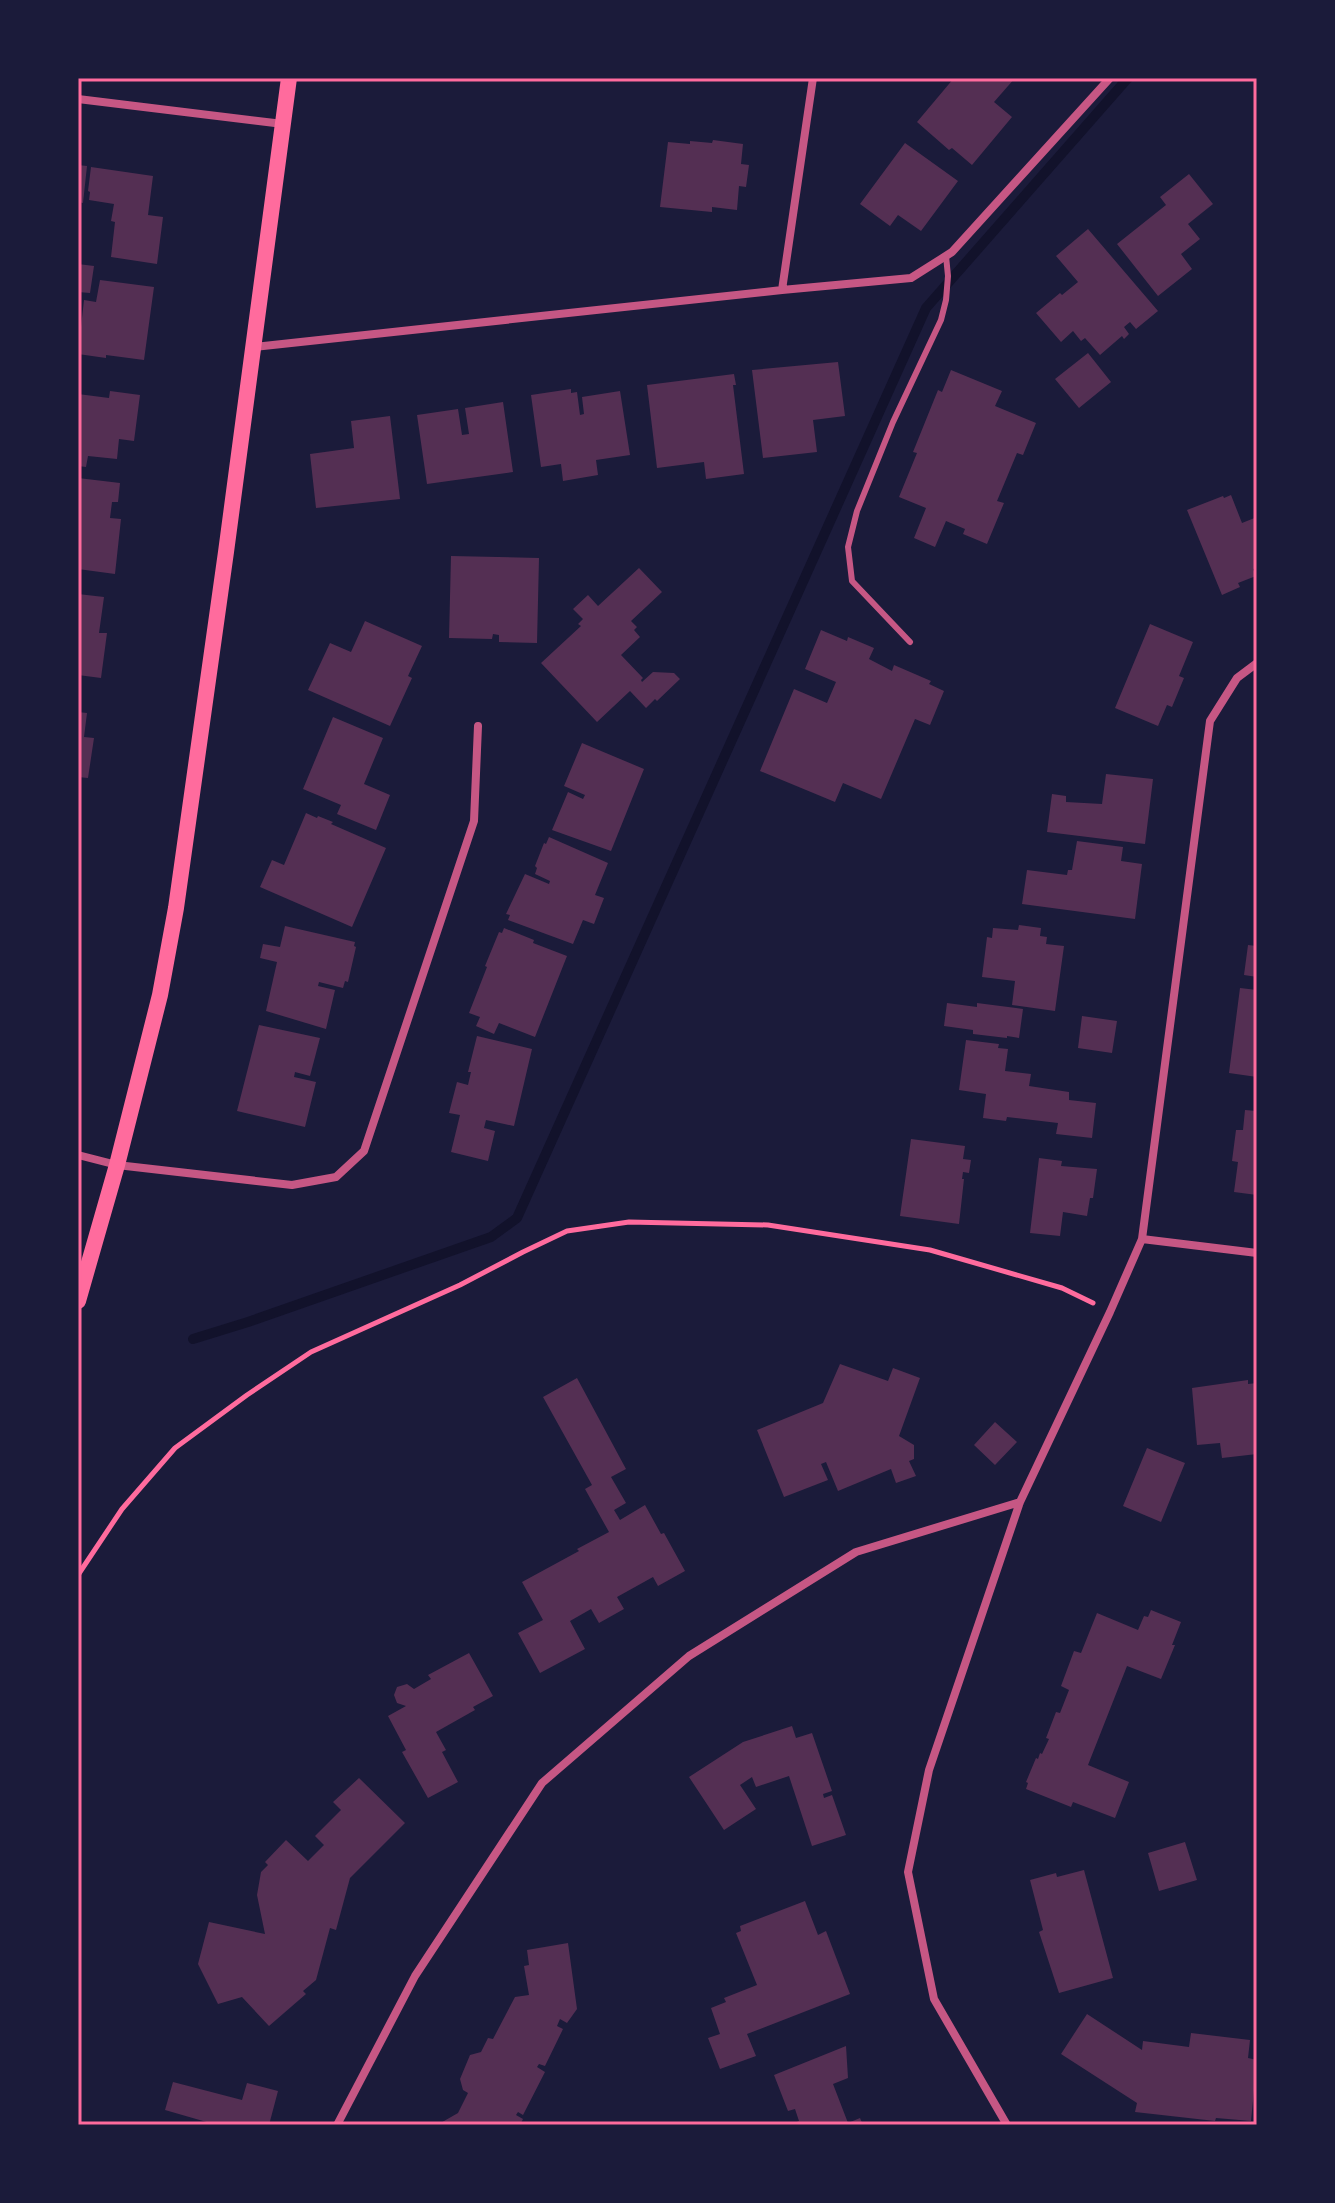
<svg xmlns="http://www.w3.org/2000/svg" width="1335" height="2203" viewBox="0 0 1335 2203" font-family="'Asap Condensed',sans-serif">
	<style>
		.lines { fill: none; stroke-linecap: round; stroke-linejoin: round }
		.stream { stroke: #12122b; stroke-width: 10 }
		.building { fill: #542f53 }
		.path { stroke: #ff6b9d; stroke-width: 5 }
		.service { stroke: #c65784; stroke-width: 6 }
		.minor { stroke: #c65784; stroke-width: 8 }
		.secondary { stroke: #ff6b9d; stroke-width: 16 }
		.neatline { fill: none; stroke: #ff6b9d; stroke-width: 3 }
	</style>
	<rect width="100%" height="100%" fill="#1b1b3a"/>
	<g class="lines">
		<path class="stream" d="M193 1339 248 1322 491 1237 517 1218 926 308 1128 78"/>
	</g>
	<path class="building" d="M954 78H1015L994 102 1012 117 972 165 952 148 949 150 917 122Z
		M713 140 743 144 741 164 749 165 746 187 739 186 737 210 712 207V212L660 207 668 142 690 144V141L712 143Z
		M905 143 958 181 921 231 898 215 890 226 860 204Z
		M78 165 87 166 83 203 78 202Z
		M91 167 153 176 148 215 163 217 157 264 111 257 115 222 111 221 114 204 89 200 90 192 88 191Z
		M1189 174 1213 204 1188 224 1200 239 1181 254 1192 269 1158 296 1117 244 1166 205 1160 197Z
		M1088 229 1158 311 1136 329 1130 322 1124 327 1129 334 1124 339 1122 336 1100 355 1085 338 1081 341 1073 331 1061 342 1036 313 1060 293 1062 295 1078 282 1056 256Z
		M78 264 94 266 90 293 78 292Z
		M100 280 154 287 144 360 106 355V358L78 354 84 300 96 302Z
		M1088 353 1111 382 1079 408 1055 379Z
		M838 362 845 416 813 420 817 452 763 458 752 370Z
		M951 370 1002 391 995 406 1036 423 1023 455 1017 453 997 501 1004 503 987 544 963 534 965 529 946 521 935 547 914 538 926 508 899 497 917 453 913 452 938 390 942 392Z
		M734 374 736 385H733L744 474 706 479 704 462 657 468 647 385Z
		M571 389V393L577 392 580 415 584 414 582 397 620 391 630 455 596 460 598 475 563 481 561 464 541 467 531 395Z
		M110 391 140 395 134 441 119 439 117 459 88 456 86 467 78 466V394L109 398Z
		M503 402 513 472 427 484 417 415 458 409 462 435 469 434 465 408Z
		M390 416 400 499 316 508 310 454 354 448 351 421Z
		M78 478 120 483 118 502H112L110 518 121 519 115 574 78 569V510L80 498 78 497Z
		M1231 495 1242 523 1257 517V568L1253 569 1256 576 1238 583 1240 587 1222 595 1187 510 1223 496 1224 498Z
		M451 556 539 558 537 643 499 642V635L493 634 492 639 449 638Z
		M639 568 662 592 631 621 637 627 634 630 640 637 621 655 643 678 641 680 642 682 653 672 674 673 680 679 657 701 655 699 646 708 630 691 597 722 541 663 581 626 578 624 583 619 573 609 588 595 598 606Z
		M78 594 104 597 99 633H107L101 678 78 675Z
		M365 621 422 646 408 676 412 678 390 726 308 690 330 643 351 652Z
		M1150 624 1193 642 1179 676 1184 678 1172 707 1167 705 1158 726 1115 708Z
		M821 630 847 641 848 637 874 648 869 659 892 671 894 665 931 681 929 684 944 691 930 725 915 719 881 799 843 783 835 802 760 771 794 689 827 703 836 682 805 669Z
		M78 712 87 713 84 737 94 738 88 778 78 777Z
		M333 717 383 738 364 784 390 795 376 830 337 814 341 805 303 789Z
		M582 743 644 769 611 851 552 830 568 792 583 799 585 795 564 786Z
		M1106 774 1153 779 1145 844 1047 832 1052 794 1066 796V802L1102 804Z
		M306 813 317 818 318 816 333 822 331 824 386 848 352 927 260 887 272 860 284 865Z
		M549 837 608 863 595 895 604 898 594 924 583 920 573 944 508 920 510 915 506 914 525 874 549 884 550 881 535 874 537 868 535 866 544 843 546 844Z
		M1077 841 1123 847 1121 861 1142 864 1135 919 1022 904 1027 870 1067 875 1068 870H1072Z
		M1019 925 1041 928 1040 936 1047 937 1046 944 1064 946 1055 1011 1012 1005 1015 981 982 977 987 937 992 938 993 928 1018 930Z
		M285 926 355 942 354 946 356 947 348 982 345 981 343 988 319 982 318 986 335 990 326 1029 266 1011 277 962 260 958 263 944 280 947Z
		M504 928 534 940 533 943 567 956 535 1037 499 1023 494 1034 476 1026 480 1017 469 1013 487 967 485 966 499 932 502 933Z
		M1248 945 1257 946V977L1244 975Z
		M1240 988 1257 990V1077L1229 1073Z
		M947 1003 977 1007V1003L1023 1009 1019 1038 1007 1036V1038L973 1034V1030L944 1026Z
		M1082 1016 1117 1021 1112 1053 1078 1048Z
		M259 1025 320 1038 310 1076 295 1072 294 1077 316 1082 305 1127 237 1111Z
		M477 1036 532 1049 514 1126 486 1120 484 1128 495 1131 488 1161 451 1152 460 1115 449 1113 457 1082 468 1085 471 1072H468Z
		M966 1040 999 1044 998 1048 1008 1049 1005 1071 1031 1074 1029 1086 1069 1092V1100L1096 1103 1092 1138 1056 1134 1058 1123 1007 1117 1006 1121 983 1118 986 1094 959 1090Z
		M1245 1110 1257 1111V1195L1234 1192 1238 1162 1232 1161 1236 1130H1243Z
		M911 1139 965 1146 963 1159 971 1160 969 1173 963 1172 962 1179H964L959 1224 900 1216Z
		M1039 1158 1062 1161 1061 1166 1097 1169 1093 1198H1090L1087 1216 1063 1212 1060 1236 1030 1233Z
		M840 1364 888 1381 893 1368 920 1378 899 1436 914 1445V1459L909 1461 916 1476 896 1483 891 1469 838 1491 826 1462 821 1464 828 1480 784 1497 757 1430 823 1403Z
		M577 1378 626 1469 611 1477 626 1503 614 1510 620 1520 645 1505 661 1534 664 1533 685 1571 658 1586 653 1577 617 1597 624 1609 599 1623 591 1609 570 1621 585 1649 540 1673 518 1633 543 1620 522 1582 579 1551 577 1549 609 1532 585 1489 592 1485 543 1397Z
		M1248 1380V1384L1257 1383V1454L1222 1458 1220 1443 1197 1445 1192 1388Z
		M995 1422 1017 1442 995 1465 974 1445Z
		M1147 1448 1185 1463 1161 1522 1123 1506Z
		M1151 1610 1181 1622 1172 1645H1175L1161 1679 1127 1666 1088 1765 1129 1782 1115 1818 1073 1802 1071 1807 1026 1789 1028 1783 1026 1782 1036 1758 1038 1759 1040 1753 1042 1754 1049 1739 1046 1738 1056 1712 1060 1713 1069 1690 1061 1686 1074 1651 1081 1653 1097 1613 1138 1630 1144 1616 1148 1617Z
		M469 1653 493 1696 473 1707 475 1710 436 1732 446 1750 442 1752 458 1782 428 1798 402 1752 406 1750 388 1716 406 1706 397 1703 394 1695 397 1687 407 1684 414 1689 431 1679 428 1675Z
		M792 1726 796 1738 812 1733 832 1791 823 1794 824 1798 832 1795 846 1835 812 1846 789 1776 756 1787 752 1777 740 1785 756 1809 724 1830 689 1777 743 1742Z
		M359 1778 405 1823 350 1878 336 1930 330 1928 316 1980 303 1991 306 1994 269 2026 242 1997 218 2004 198 1964 209 1922 265 1934 257 1895 261 1872 268 1865 265 1862 286 1840 308 1861 324 1845 315 1836 341 1810 333 1802Z
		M1185 1842 1197 1880 1159 1891 1148 1853Z
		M1084 1870 1113 1978 1059 1993 1039 1932 1043 1930 1030 1880 1056 1873 1057 1877Z
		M805 1901 818 1935 826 1931 850 1994 747 2034 756 2056 720 2069 708 2038 720 2034 711 2008 726 2002 724 1998 757 1985 736 1933 741 1931 740 1926Z
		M568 1943 577 2009 567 2023 560 2019 557 2026 563 2029 545 2066 539 2064 537 2067 545 2072 523 2115 518 2112 516 2115 523 2119 520 2125H437L458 2113 468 2093 463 2090 460 2079 470 2055 481 2052 488 2038 493 2039 515 1997 529 1995 524 1966 529 1965 527 1950Z
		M1087 2014 1142 2050 1143 2041 1189 2047 1191 2033 1250 2040 1248 2058 1257 2060 1251 2121 1216 2118 1215 2121 1135 2112 1137 2103 1061 2054Z
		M846 2046 848 2078 833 2084 848 2123 860 2118 863 2125H790L799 2121 795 2109 788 2111 774 2075Z
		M173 2082 242 2100 247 2083 278 2091 269 2125H209L210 2123 165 2110Z"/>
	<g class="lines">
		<path class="path" d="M78 1575 122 1509 175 1448 247 1395 311 1352 460 1285 523 1252 567 1231 629 1222 768 1225 930 1250 1062 1288 1093 1303"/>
		<path class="service" d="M910 642 852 581 848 547 857 511 893 422 941 320 946 300 948 276 946 256"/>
		<path class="minor" d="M78 99 283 124
			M782 290 813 78
			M254 347 782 290 911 278 952 252 1110 78
			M78 1155 117 1165 292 1185 336 1177 364 1151 474 821 478 726
			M1142 1239 1257 1253
			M337 2125 415 1976 542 1783 689 1656 856 1552 1020 1502
			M1007 2125 934 1999 908 1872 929 1770 1020 1502 1110 1312 1142 1239 1210 721 1237 678 1257 663"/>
		<path class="secondary" d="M78 1301 117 1165 160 995 176 908 226 552 289 78"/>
	</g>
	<rect width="1335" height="2203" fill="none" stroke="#1b1b3a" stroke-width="160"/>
	<rect x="80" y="80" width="1175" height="2043" class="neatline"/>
</svg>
